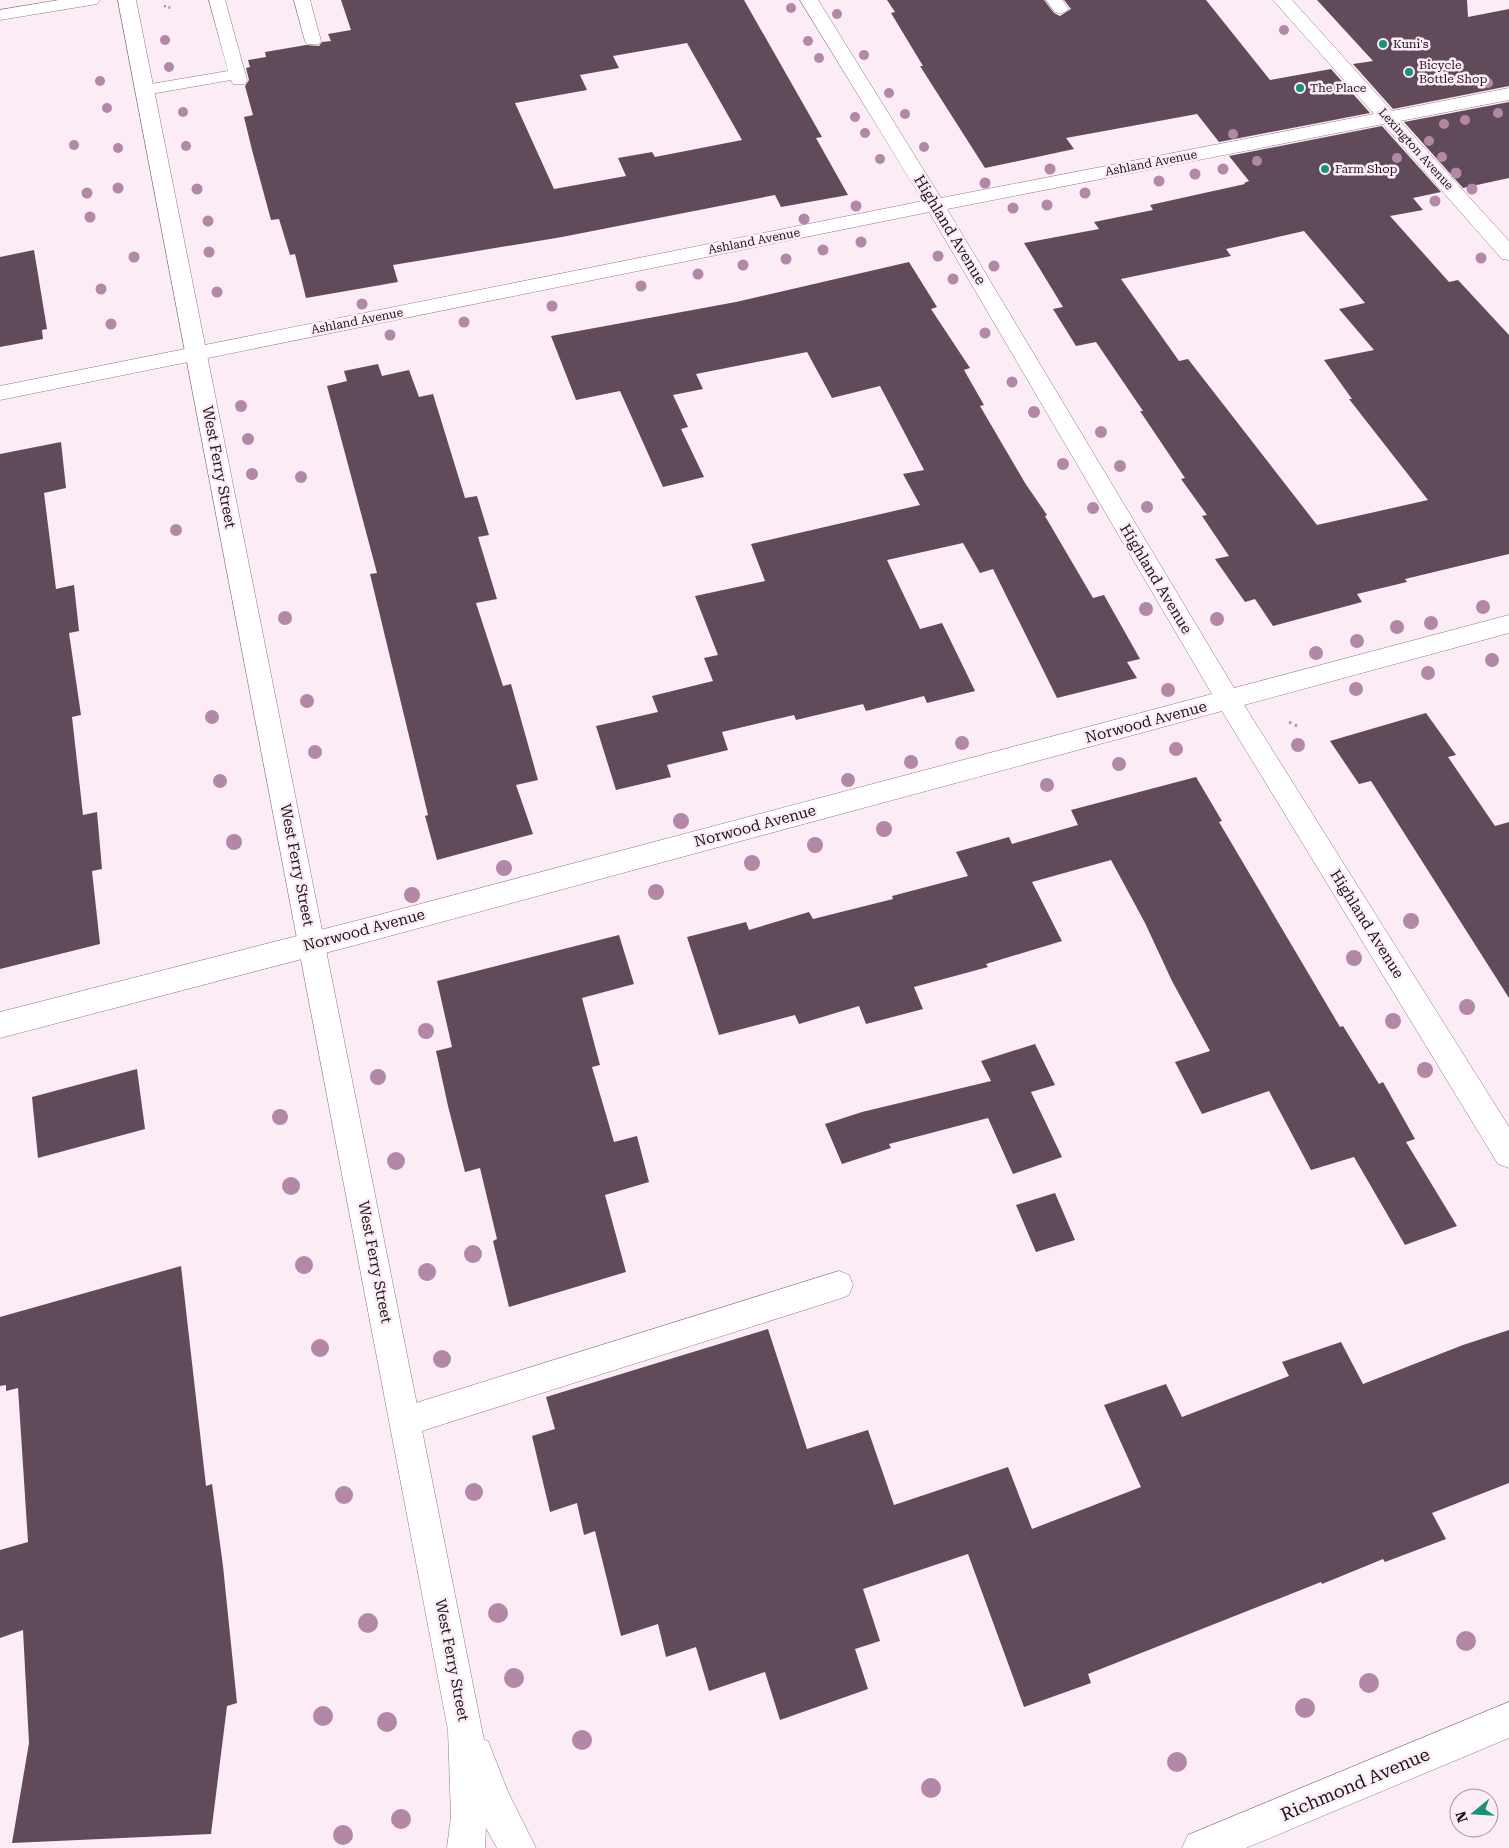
<svg xmlns="http://www.w3.org/2000/svg" width="1509" height="1848" viewBox="0 0 1509 1848" font-family="'Roboto Serif',serif">
	<style>
		.building { fill: #614b5a; fill-rule: evenodd }
		.lines { fill: none; stroke-linecap: round; stroke-linejoin: round }
		.service-casing { stroke: #8f7888; stroke-width: 1 }
		.minor-casing { stroke: #8f7888; stroke-width: 1 }
		.tertiary-casing { stroke: #8f7888; stroke-width: 1 }
		.path-far1 { stroke: #a79aa3; stroke-width: 2.5; stroke-dasharray: 2 2.5; stroke-linecap: butt }
		.path { stroke: #a79aa3; stroke-width: 3; stroke-dasharray: 2.5 4; stroke-linecap: butt }
		.service { fill: #fff; fill-rule: evenodd }
		.minor { fill: #fff; fill-rule: evenodd }
		.tertiary { fill: #fff; fill-rule: evenodd }
		.tree { fill: #b288a6 }
		.poi-dot { fill: #179278; stroke: #fcecf6; stroke-width: 2 }
		.labels { text-anchor: middle; dominant-baseline: central; stroke-width: 5; stroke-linejoin: round; paint-order: stroke }
		.far-poi-label { font-size: 12px; fill: #1e151b; stroke: #fcecf6; text-anchor: start }
		.far-street-label { font-size: 12px; fill: #1e151b; stroke: #fcecf6 }
		.street-label { font-size: 15px; fill: #1e151b; stroke: #fcecf6 }
		.near-street-label { font-size: 18px; fill: #1e151b; stroke: #fcecf6 }
	</style>
	<rect width="100%" height="100%" fill="#fcecf6"/>
	<path class="building" d="M341 0H744L822 137 816 138 848 195 781 207 775 195 562 237 393 265 398 282 306 298 295 254 290 255 279 219 271 220 252 150 244 117 253 115 245 86 249 80 246 68 250 67 248 60 266 57 265 52 306 45 319 46 322 42 331 41 328 34 351 30ZM687 43 742 140 655 157 652 152 618 158 626 176 554 189 515 103 587 90 580 75 619 68 613 56Z
		M887 0H1044L1054 13 1060 16 1071 9 1064 0H1206L1270 80 1331 69 1370 113 1219 142 1197 114 1066 138 1074 149 985 168 920 66H923L891 13 895 12Z
		M1317 0H1467L1468 17 1509 9V86L1393 109 1353 64 1373 61Z
		M1509 102V178L1463 188 1404 122Z
		M1382 126 1441 192 1413 198 1423 210 1390 216 1449 282 1458 280 1509 335V554L1405 579 1407 582 1357 594 1362 602 1273 626 1255 599 1245 602 1215 559 1229 556 1202 516 1207 515 1181 479 1185 478 1140 411H1143L1096 342 1076 346 1053 309 1063 307 1024 243 1099 229 1094 222 1153 210 1150 205 1245 184 1244 183 1249 181 1229 156ZM1304 231 1365 303 1339 309 1374 350 1324 360 1352 399H1349L1428 500 1317 525 1188 359 1179 361 1121 279 1231 256 1226 249Z
		M34 250 47 329 42 330 43 339 0 347V257Z
		M909 262 937 307 931 309 970 368 964 370 984 405 980 406 1025 483 1047 515 1045 516 1093 598 1104 595 1140 659 1127 662 1137 678 1057 698 993 569 980 573 963 543 887 560 920 629 942 623 975 691 927 703 924 696 866 711 863 704 796 720 794 715 722 732 728 750 667 765 671 777 616 790 596 726 658 712 652 696 713 681 704 658 718 655 695 596 765 581 751 544 920 505 903 474 924 470 880 386 832 398 807 352 696 374 703 389 673 395 688 427 681 429 704 477 663 487 620 391 576 400 551 336 736 302Z
		M378 364 382 376 409 370 419 397 433 394 465 498 477 496 489 535 478 537 497 599 476 603 503 686 511 684 538 780 516 785 533 834 437 860 425 816 428 815 370 574 377 573 327 386 347 381 344 371Z
		M61 442 66 488 44 493 56 589 74 585 79 631 69 633 81 715 72 717 83 815 97 812 102 869 92 871 100 944 0 969V454Z
		M1426 713 1456 755 1448 757 1495 826 1509 822V998L1371 781 1359 784 1330 741Z
		M1196 777 1222 821 1219 822 1340 1027 1343 1026 1379 1084 1383 1082 1415 1139 1406 1142 1457 1226 1405 1245 1354 1157 1311 1170 1269 1091 1202 1114 1175 1062 1210 1051 1172 981 1145 923 1111 860 1032 882 1062 941 986 964 988 967 914 987 923 1009 866 1024 859 1006 799 1024 795 1015 719 1035 687 937 746 922 749 930 809 912 813 919 893 899 892 896 968 876 956 852 1009 837 1012 844 1078 825 1071 810Z
		M619 935 634 984 582 998 600 1065 592 1067 614 1142 637 1136 649 1182 605 1195 626 1272 509 1307 493 1241 497 1239 480 1168 465 1172 448 1106 436 1051 452 1047 437 981Z
		M1035 1044 1055 1085 1031 1092 1062 1157 1013 1174 988 1118 889 1144 891 1148 842 1164 825 1124 862 1112 991 1081 981 1061Z
		M137 1069 145 1129 38 1158 32 1097Z
		M1055 1193 1075 1240 1036 1252 1016 1205Z
		M181 1266 206 1486 212 1484 223 1566 237 1703 227 1706 211 1834 12 1843 29 1743 23 1630 0 1638V1550L28 1542 18 1388 6 1391V1385L0 1386V1317Z
		M768 1329 807 1449 868 1430 894 1505 1008 1467 1032 1529 1141 1487 1104 1405 1166 1384 1182 1417 1289 1376 1282 1362 1341 1342 1363 1384 1463 1345 1509 1330V1483L1432 1513 1446 1539 1385 1562 1383 1559 1322 1584 1321 1582 1088 1674 1091 1683 1024 1707 968 1554 863 1589 880 1641 855 1649 868 1689 780 1720 765 1672 709 1691 696 1647 666 1657 658 1624 621 1636 595 1531 584 1535 577 1503 550 1512 532 1436 555 1429 546 1397Z"/>
	<g class="lines">
		<g class="service-casing">
			<path id="service" d="M209 0H225L247 80 245 84H233L231 80 145 95 139 94 137 90 139 86 228 71Z
				M294 0H310L321 41 319 44H307L305 41Z
				M1046 0H1062L1069 9 1061 14 1055 12Z
				M839 1271 849 1275 853 1285 849 1295 839 1299 406 1436 395 1432 391 1421 395 1410 406 1406Z"/>
		</g>
		<g class="minor-casing">
			<path id="minor" d="M800 0H818L941 198 1374 114 1273 0H1292L1392 111 1509 88V100L1400 121 1509 241V260L1502 259 1383 124 947 209 1234 688 1509 615V633L1244 705 1509 1127V1168L1498 1164 1222 711 371 941 0 1038V1012L371 917 1212 694 929 212 0 400V386L923 201Z"/>
		</g>
		<g class="tertiary-casing">
			<path id="tertiary" d="M59 0H100L97 4 91 5 0 20V10Z
				M118 0H136L484 1740 488 1741 508 1792 536 1848H497L486 1828 485 1848H447L451 1816 448 1730Z
				M1509 1702V1738L1246 1848H1182L1188 1835Z"/>
		</g>
		<path class="path-far1" d="M164 6 171 8"/>
		<path class="path" d="M1289 722 1299 727"/>
		<use href="#service" class="service"/>
		<use href="#minor" class="minor"/>
		<use href="#tertiary" class="tertiary"/>
	</g>
	<g class="tree">
		<circle cx="791" cy="8" r="5"/>
		<circle cx="837" cy="14" r="5"/>
		<circle cx="1284" cy="30" r="5"/>
		<circle cx="165" cy="40" r="5"/>
		<circle cx="808" cy="41" r="5"/>
		<circle cx="864" cy="55" r="5"/>
		<circle cx="819" cy="58" r="5"/>
		<circle cx="169" cy="67" r="5"/>
		<circle cx="100" cy="81" r="5"/>
		<circle cx="1488" cy="83" r="5"/>
		<circle cx="889" cy="93" r="5"/>
		<circle cx="107" cy="108" r="5"/>
		<circle cx="183" cy="112" r="5"/>
		<circle cx="1498" cy="113" r="5"/>
		<circle cx="905" cy="114" r="5"/>
		<circle cx="855" cy="117" r="5"/>
		<circle cx="1465" cy="120" r="5"/>
		<circle cx="1444" cy="124" r="5"/>
		<circle cx="865" cy="133" r="5"/>
		<circle cx="1233" cy="134" r="5"/>
		<circle cx="1429" cy="141" r="5"/>
		<circle cx="74" cy="145" r="5"/>
		<circle cx="186" cy="146" r="5"/>
		<circle cx="924" cy="147" r="5"/>
		<circle cx="118" cy="148" r="5"/>
		<circle cx="1442" cy="157" r="5"/>
		<circle cx="1397" cy="158" r="5"/>
		<circle cx="880" cy="159" r="5"/>
		<circle cx="1257" cy="161" r="5"/>
		<circle cx="1050" cy="169" r="5.5"/>
		<circle cx="1223" cy="169" r="5.5"/>
		<circle cx="1456" cy="173" r="5.5"/>
		<circle cx="1195" cy="174" r="5.5"/>
		<circle cx="1159" cy="181" r="5.5"/>
		<circle cx="985" cy="183" r="5.5"/>
		<circle cx="118" cy="188" r="5.5"/>
		<circle cx="197" cy="189" r="5.5"/>
		<circle cx="1472" cy="189" r="5.5"/>
		<circle cx="87" cy="193" r="5.5"/>
		<circle cx="1085" cy="193" r="5.5"/>
		<circle cx="1435" cy="201" r="5.5"/>
		<circle cx="1047" cy="205" r="5.5"/>
		<circle cx="856" cy="206" r="5.5"/>
		<circle cx="1013" cy="208" r="5.5"/>
		<circle cx="90" cy="217" r="5.5"/>
		<circle cx="804" cy="219" r="5.5"/>
		<circle cx="208" cy="221" r="5.5"/>
		<circle cx="861" cy="242" r="5.5"/>
		<circle cx="823" cy="250" r="5.5"/>
		<circle cx="209" cy="252" r="5.5"/>
		<circle cx="938" cy="256" r="5.5"/>
		<circle cx="134" cy="257" r="5.5"/>
		<circle cx="1481" cy="258" r="5.5"/>
		<circle cx="786" cy="259" r="5.5"/>
		<circle cx="743" cy="265" r="5.5"/>
		<circle cx="994" cy="266" r="5.5"/>
		<circle cx="698" cy="274" r="5.5"/>
		<circle cx="953" cy="279" r="5.5"/>
		<circle cx="641" cy="286" r="5.5"/>
		<circle cx="101" cy="289" r="5.5"/>
		<circle cx="217" cy="292" r="5.5"/>
		<circle cx="362" cy="304" r="5.5"/>
		<circle cx="552" cy="306" r="5.5"/>
		<circle cx="464" cy="322" r="5.5"/>
		<circle cx="111" cy="324" r="5.5"/>
		<circle cx="985" cy="333" r="5.5"/>
		<circle cx="390" cy="335" r="5.5"/>
		<circle cx="1012" cy="382" r="5.5"/>
		<circle cx="241" cy="406" r="6"/>
		<circle cx="1034" cy="412" r="6"/>
		<circle cx="1101" cy="432" r="6"/>
		<circle cx="248" cy="439" r="6"/>
		<circle cx="1063" cy="464" r="6"/>
		<circle cx="1120" cy="466" r="6"/>
		<circle cx="252" cy="474" r="6"/>
		<circle cx="301" cy="477" r="6"/>
		<circle cx="1147" cy="507" r="6"/>
		<circle cx="1093" cy="508" r="6"/>
		<circle cx="176" cy="530" r="6"/>
		<circle cx="1483" cy="607" r="7"/>
		<circle cx="1146" cy="609" r="7"/>
		<circle cx="285" cy="618" r="7"/>
		<circle cx="1217" cy="619" r="7"/>
		<circle cx="1431" cy="623" r="7"/>
		<circle cx="1397" cy="627" r="7"/>
		<circle cx="1357" cy="641" r="7"/>
		<circle cx="1316" cy="653" r="7"/>
		<circle cx="1492" cy="660" r="7"/>
		<circle cx="1428" cy="673" r="7"/>
		<circle cx="1356" cy="689" r="7"/>
		<circle cx="1168" cy="690" r="7"/>
		<circle cx="307" cy="701" r="7"/>
		<circle cx="212" cy="717" r="7"/>
		<circle cx="962" cy="743" r="7"/>
		<circle cx="1298" cy="745" r="7"/>
		<circle cx="1176" cy="749" r="7"/>
		<circle cx="315" cy="752" r="7"/>
		<circle cx="911" cy="762" r="7"/>
		<circle cx="1119" cy="764" r="7"/>
		<circle cx="848" cy="780" r="7"/>
		<circle cx="220" cy="781" r="7"/>
		<circle cx="1047" cy="785" r="7"/>
		<circle cx="681" cy="821" r="8"/>
		<circle cx="884" cy="829" r="8"/>
		<circle cx="234" cy="842" r="8"/>
		<circle cx="815" cy="845" r="8"/>
		<circle cx="752" cy="863" r="8"/>
		<circle cx="504" cy="868" r="8"/>
		<circle cx="656" cy="892" r="8"/>
		<circle cx="412" cy="895" r="8"/>
		<circle cx="1411" cy="921" r="8"/>
		<circle cx="1354" cy="958" r="8"/>
		<circle cx="1467" cy="1007" r="8"/>
		<circle cx="1393" cy="1021" r="8"/>
		<circle cx="426" cy="1031" r="8"/>
		<circle cx="1425" cy="1070" r="8"/>
		<circle cx="378" cy="1077" r="8"/>
		<circle cx="280" cy="1117" r="8"/>
		<circle cx="396" cy="1161" r="9"/>
		<circle cx="291" cy="1186" r="9"/>
		<circle cx="473" cy="1254" r="9"/>
		<circle cx="304" cy="1265" r="9"/>
		<circle cx="427" cy="1272" r="9"/>
		<circle cx="320" cy="1348" r="9"/>
		<circle cx="442" cy="1359" r="9"/>
		<circle cx="474" cy="1492" r="9"/>
		<circle cx="344" cy="1495" r="9"/>
		<circle cx="498" cy="1613" r="10"/>
		<circle cx="368" cy="1623" r="10"/>
		<circle cx="1466" cy="1641" r="10"/>
		<circle cx="514" cy="1678" r="10"/>
		<circle cx="1369" cy="1683" r="10"/>
		<circle cx="1305" cy="1708" r="10"/>
		<circle cx="323" cy="1716" r="10"/>
		<circle cx="387" cy="1722" r="10"/>
		<circle cx="582" cy="1740" r="10"/>
		<circle cx="1177" cy="1762" r="10"/>
		<circle cx="931" cy="1788" r="10"/>
		<circle cx="401" cy="1819" r="10"/>
		<circle cx="343" cy="1835" r="10"/>
	</g>
	<g class="poi-dot">
		<circle cx="1383" cy="44" r="5"/>
		<circle cx="1409" cy="72" r="5"/>
		<circle cx="1300" cy="88" r="5"/>
		<circle cx="1325" cy="169" r="5"/>
	</g>
	<g class="labels">
		<g class="far-poi-label">
			<text x="1393" y="44">Kuni's</text>
			<text x="1419" y="65">Bicycle<tspan x="1419" dy="14">Bottle Shop</tspan></text>
			<text x="1310" y="88">The Place</text>
			<text x="1335" y="169">Farm Shop</text>
		</g>
		<g class="far-street-label">
			<text transform="translate(1416 149) rotate(48)">Lexington Avenue</text>
			<text transform="translate(1151 163) rotate(-11)">Ashland Avenue</text>
			<text transform="translate(754 241) rotate(-11)">Ashland Avenue</text>
			<text transform="translate(357 321) rotate(-11)">Ashland Avenue</text>
		</g>
		<g class="street-label">
			<text transform="translate(950 230) rotate(59)">Highland Avenue</text>
			<text transform="translate(219 467) rotate(79)">West Ferry Street</text>
			<text transform="translate(1156 579) rotate(59)">Highland Avenue</text>
			<text transform="translate(1146 722) rotate(-15)">Norwood Avenue</text>
			<text transform="translate(755 826) rotate(-15)">Norwood Avenue</text>
			<text transform="translate(297 865) rotate(79)">West Ferry Street</text>
			<text transform="translate(1367 924) rotate(58)">Highland Avenue</text>
			<text transform="translate(364 930) rotate(-15)">Norwood Avenue</text>
			<text transform="translate(375 1262) rotate(79)">West Ferry Street</text>
			<text transform="translate(452 1660) rotate(79)">West Ferry Street</text>
		</g>
		<g class="near-street-label">
			<text transform="translate(1355 1784) rotate(-23)">Richmond Avenue</text>
		</g>
	</g>
	<g transform="translate(1474 1813) rotate(252)"><circle r="24" fill="#fcecf6" stroke="#a3969e"/>
	<path d="M0-4L9 19L0 12L-9 19Z" fill="#179278"/>
	<text y="-8" font-size="14" font-weight="bold" text-anchor="middle" fill="#1e151b">N</text>
	</g>
</svg>
